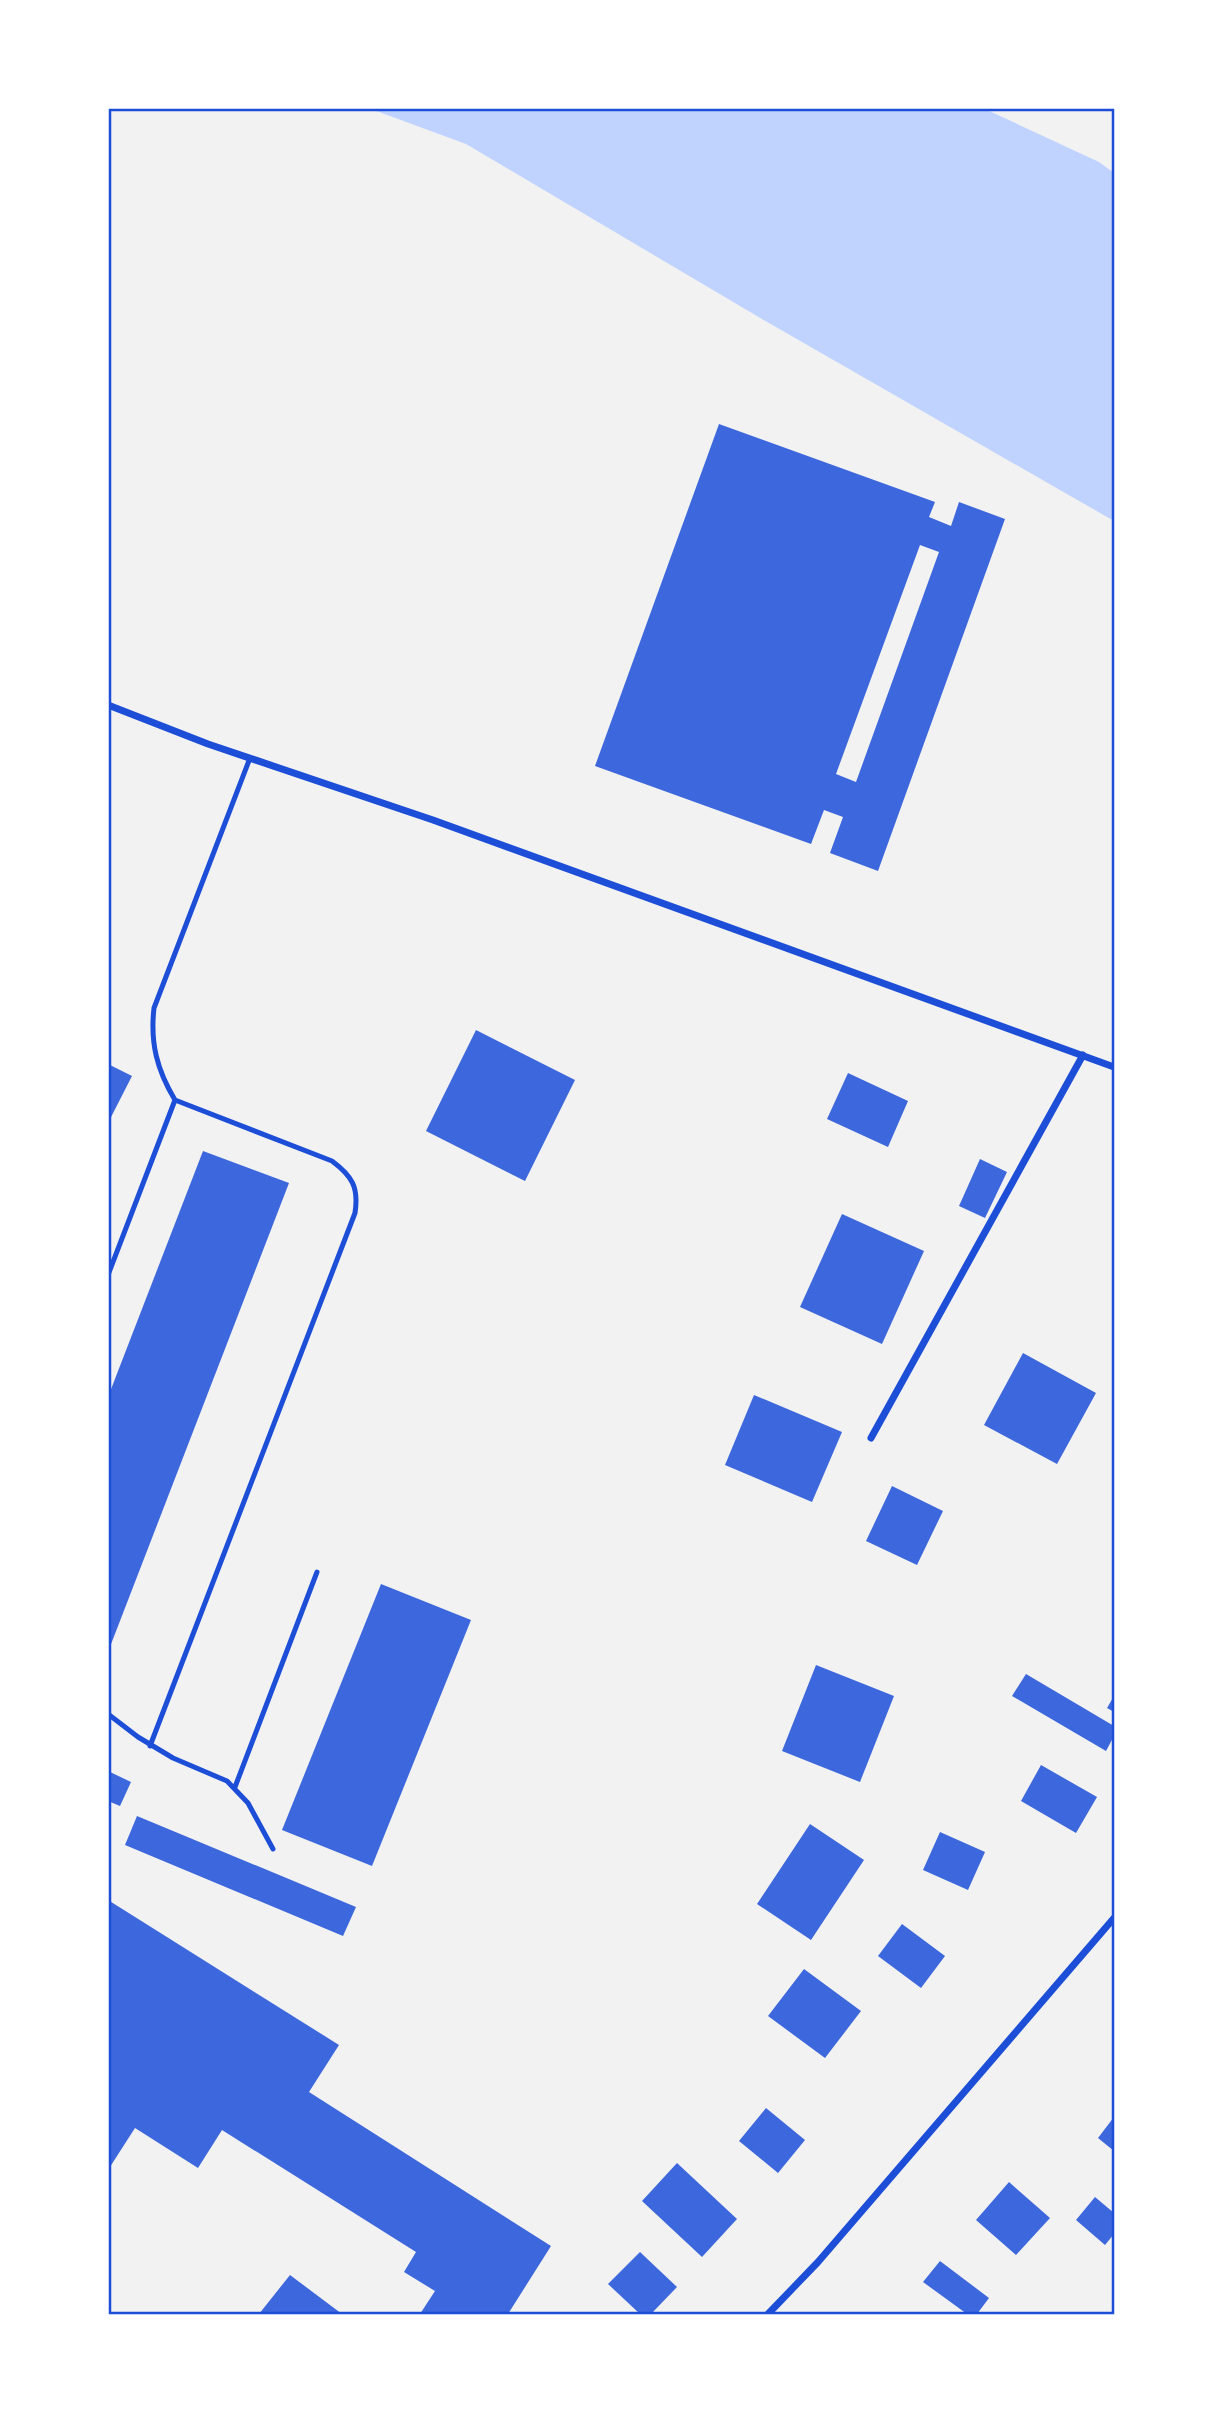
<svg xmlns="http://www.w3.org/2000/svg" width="1223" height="2423" viewBox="0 0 1223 2423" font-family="'DejaVu Sans',sans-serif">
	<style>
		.water { fill: #bfd3fe }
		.building { fill: #3d67dc; fill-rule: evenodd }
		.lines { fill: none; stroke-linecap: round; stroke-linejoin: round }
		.service { stroke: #1d4ed8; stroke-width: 5 }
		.minor { stroke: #1d4ed8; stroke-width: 7 }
		.neatline { fill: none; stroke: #1d4ed8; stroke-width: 2.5 }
	</style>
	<rect width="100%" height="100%" fill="#f2f2f2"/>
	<path class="water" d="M371 109H985L1099 162 1114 173V521L762 319 466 144Z"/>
	<path class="building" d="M719 424 935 502 929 517 951 526 959 502 1005 519 878 871 830 853 843 817 824 810 811 844 595 766ZM920 545 939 552 856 782 836 774Z
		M476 1030 575 1080 525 1181 426 1131Z
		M108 1064 132 1076 108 1123Z
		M848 1073 908 1101 888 1147 827 1119Z
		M203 1151 289 1183 108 1652V1397Z
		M980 1159 1007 1172 985 1218 959 1206Z
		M842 1214 924 1251 882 1344 800 1307Z
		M1023 1353 1096 1393 1057 1464 984 1425Z
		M754 1395 842 1432 812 1502 725 1465Z
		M892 1486 943 1511 917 1565 866 1541Z
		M381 1584 471 1620 372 1866 282 1830Z
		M816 1665 894 1696 860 1782 782 1751Z
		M1026 1674 1114 1726V1736L1106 1751 1012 1696Z
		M1114 1696V1712L1107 1708Z
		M1041 1765 1097 1797 1076 1833 1021 1801Z
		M108 1771 131 1782 120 1806 108 1801Z
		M137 1816 356 1907 343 1936 125 1845Z
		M810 1824 864 1860 811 1940 757 1904Z
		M940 1832 985 1852 968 1890 923 1870Z
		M108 1900 339 2045 309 2092 551 2246 508 2314H420L435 2291 404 2272 416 2252 222 2130 198 2168 135 2128 108 2170Z
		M902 1924 945 1956 921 1988 878 1956Z
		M804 1969 861 2011 825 2058 768 2016Z
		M766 2108 805 2140 778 2173 739 2141Z
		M1114 2117V2151L1098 2138Z
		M677 2163 737 2219 702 2257 642 2201Z
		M1009 2182 1050 2218 1016 2255 976 2220Z
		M1095 2197 1114 2213V2234L1105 2245 1076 2220Z
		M640 2252 677 2287 651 2314H640L608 2284Z
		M940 2261 989 2298 977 2314H967L923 2282Z
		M290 2275 342 2314H259Z"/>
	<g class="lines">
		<path class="service" d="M175 1100C157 1070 150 1043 154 1008L250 758
			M108 1275 175 1100 332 1161C352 1176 359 1187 355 1213L150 1746
			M108 1714 138 1737 173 1758 227 1781 248 1803 273 1849
			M235 1787 317 1572"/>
		<path class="minor" d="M108 705 208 744 433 820 1114 1067
			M871 1438 1083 1055
			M768 2314 818 2262 1114 1918"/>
	</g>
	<rect width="1223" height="2423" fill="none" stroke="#ffffff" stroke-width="220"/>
	<rect x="110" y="110" width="1003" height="2203" class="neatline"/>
</svg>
